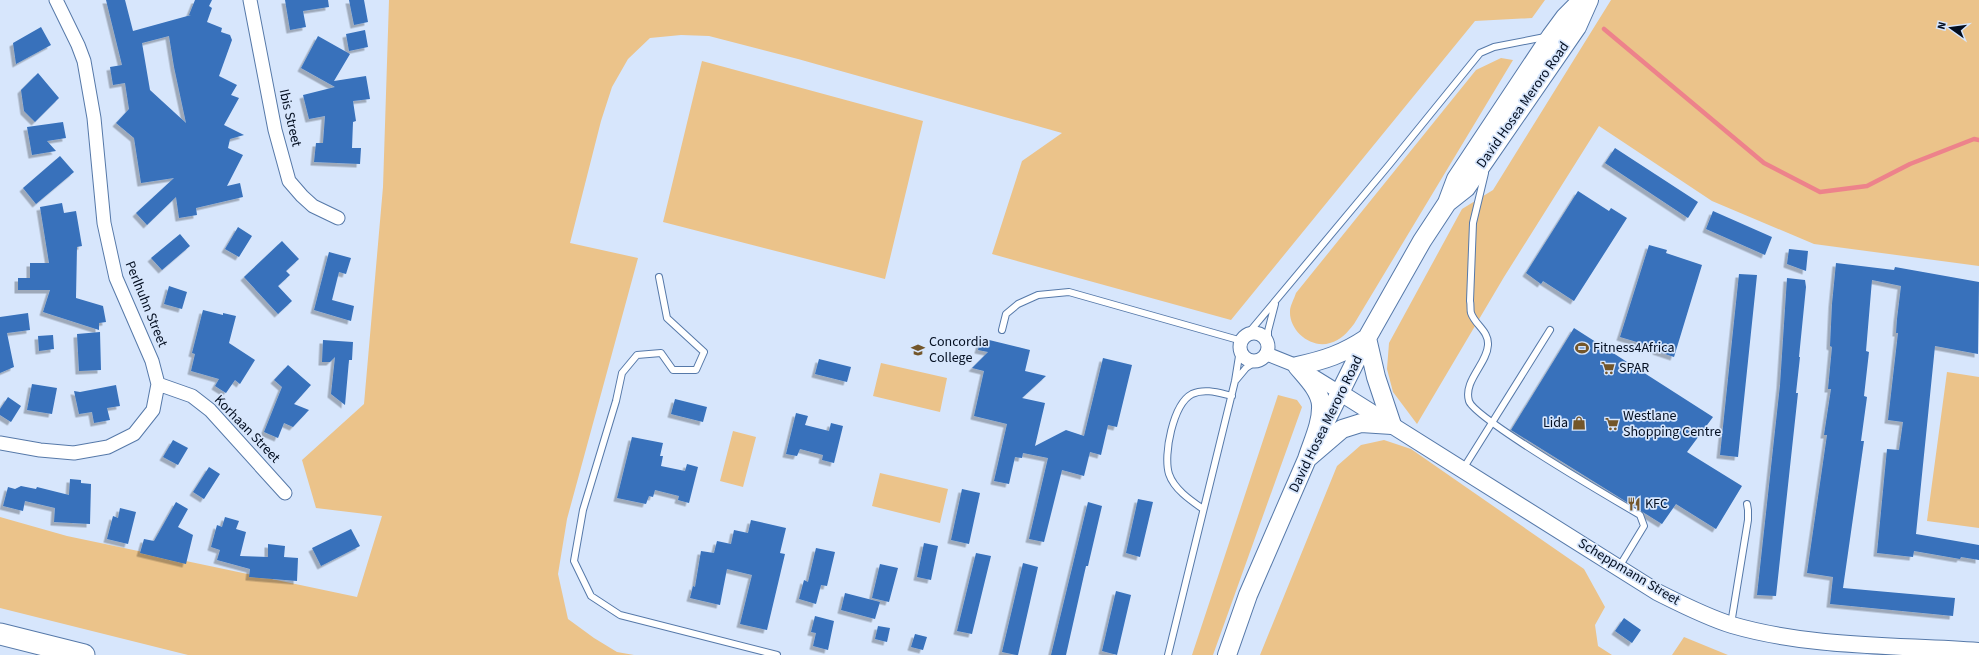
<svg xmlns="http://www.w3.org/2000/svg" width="1979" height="655" viewBox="0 0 1979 655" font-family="'Source Sans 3',sans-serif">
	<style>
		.green { fill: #ebc38a }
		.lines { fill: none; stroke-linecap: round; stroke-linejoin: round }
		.stream { stroke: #ed828b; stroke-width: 4.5 }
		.building { fill: #3771bb; fill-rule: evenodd; filter: url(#shadow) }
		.service-casing { stroke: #5679a9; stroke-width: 8 }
		.minor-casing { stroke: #5679a9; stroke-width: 15 }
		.tertiary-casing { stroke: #5679a9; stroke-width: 18 }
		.secondary-casing { stroke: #5679a9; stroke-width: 20 }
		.trunk-casing { stroke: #5679a9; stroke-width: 23 }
		.service { stroke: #fff; stroke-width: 6 }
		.minor { stroke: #fff; stroke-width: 13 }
		.tertiary { stroke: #fff; stroke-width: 16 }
		.secondary { stroke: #fff; stroke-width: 18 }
		.trunk { stroke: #fff; stroke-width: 21 }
		.labels { text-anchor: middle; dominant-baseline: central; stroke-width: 3.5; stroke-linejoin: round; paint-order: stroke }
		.street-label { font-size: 14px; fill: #030e20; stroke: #d7e6fc }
		.poi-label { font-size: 14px; fill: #030e20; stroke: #d7e6fc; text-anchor: start }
	</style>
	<defs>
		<filter id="shadow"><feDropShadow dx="-3.5" dy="3.5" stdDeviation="0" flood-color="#0004"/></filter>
	</defs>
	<rect width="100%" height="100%" fill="#d7e6fc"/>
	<path class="green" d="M389 0H1545L1532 18 1475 21 1231 320 992 254 1022 161 1062 133 798 59 709 36 681 35 650 38 628 59 612 87 601 121 570 243 638 258 567 519 558 574 568 619 594 638 617 652 634 655H188L0 608V517L67 536 357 597 382 516 316 508 302 460 364 404 383 187Z
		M1611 0H1979V266L1814 244 1712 201 1599 126 1504 277 1417 424 1393 392 1387 369 1389 343 1462 209 1493 190Z
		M1501 58 1513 60 1354 324C1347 333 1341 340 1330 343 1311 349 1289 331 1290 311 1290 306 1294 299 1296 293L1476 70Z
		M702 61 923 121 885 279 663 222Z
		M881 363 947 378 940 412 873 396Z
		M1947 372 1979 377V528L1927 521Z
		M1278 395 1297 400 1302 407 1213 655H1192Z
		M733 431 756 437 743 487 720 481Z
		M1384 440 1411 449 1584 569 1605 607 1595 625 1598 646 1612 655H1260L1337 466 1361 445Z
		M880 473 948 489 940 523 872 506Z
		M1684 637 1728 655H1672Z"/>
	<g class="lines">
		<path class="stream" d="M1604 29 1764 163 1820 192 1867 186 1910 164 1974 139 1979 140"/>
	</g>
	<path class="building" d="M106 0H125L133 31 191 15H189L195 0H212L209 6 212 8 207 22 222 28 221 32 230 35 232 40 219 76 237 85 231 95 239 98 224 125 244 135 230 139 228 148 243 155 227 186 240 183 243 197 196 208 197 215 179 218 176 197 147 225 136 213 174 178 141 183 134 138 116 123 129 109 125 83 113 85 110 67 122 65ZM169 36 174 67 186 123 150 90 142 43Z
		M285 0H328L329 7 303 11 306 27 290 30Z
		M349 0H364L368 22 354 25Z
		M41 27 51 45 16 64 13 43Z
		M365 30 368 47 349 51 346 34Z
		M318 36 350 54 334 81 366 76 370 99 353 101 356 121 353 122 352 148H361L360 164 314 162 316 143H323L325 116 309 119 303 95 335 87 301 68Z
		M38 73 59 98 35 122 24 111 21 90Z
		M63 122 66 138 47 141 56 151 32 155 27 127Z
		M1615 148 1698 202 1688 218 1605 163Z
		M60 156 74 172 36 204 23 188Z
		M1578 191 1609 211 1611 208 1627 218 1574 301 1543 281 1541 284 1526 273Z
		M62 203 64 213 76 211 82 246 77 247 76 298 103 306 106 322 99 323V330L43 312 50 290H18V278H30V263H49L40 207Z
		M1713 211 1772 237 1765 255 1706 229Z
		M238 227 252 236 239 257 225 249Z
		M180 234 190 246 162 270 151 258Z
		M282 241 299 259 286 271 290 275 278 286 292 301 278 314 244 277Z
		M1649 245 1667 250 1666 253 1702 265 1674 357 1656 351 1657 348 1620 337Z
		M1789 249 1808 251 1806 271 1787 264Z
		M329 252 351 258 346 274 339 272 332 300 354 306 351 321 314 310Z
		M1836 263 1894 270 1895 267 1979 282 1978 354 1935 346 1916 534 1979 545V560L1961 557 1960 559 1914 551 1913 557 1877 553 1887 449 1899 450 1903 422 1888 420 1898 333H1896L1897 319 1901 286 1872 280 1866 351 1869 352 1864 396 1867 397 1861 441H1864L1843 588 1955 598 1953 616 1830 604 1833 577 1807 573 1827 435H1824L1831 389H1828L1832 347 1830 346 1832 304Z
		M1739 274 1757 275 1738 457 1720 455Z
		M1787 278 1805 280 1806 287 1799 357H1800L1796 393H1798L1776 596 1757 595 1780 385Z
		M169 286 187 292 182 309 164 304Z
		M203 310 223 315V313L236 316 229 343 255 360 240 384 235 380 226 393 215 386 219 379 191 371 195 354 192 353Z
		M28 313 30 330 7 333 14 367 0 373V317Z
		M1574 328 1713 417 1687 452 1742 486 1716 529 1676 504 1662 524 1511 430Z
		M100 332 101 370 79 371 77 334Z
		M53 335 54 349 39 351 38 336Z
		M981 338 1030 350 1025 371 1046 376 1022 398 1045 403 1035 446 1066 430 1084 436 1103 358 1132 365 1117 427 1108 425 1101 455 1090 452 1084 476 1062 470 1044 542 1029 539 1048 458 1023 453 1022 458 1015 457 1009 484 994 481 1007 424 974 416 984 371 972 368 988 352 978 350Z
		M323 340 353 342 352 360H349L345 405 331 394 335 357 330 362H322Z
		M819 359 851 367 847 382 815 374Z
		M288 365 311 385 294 404 309 410 293 427 284 423 278 438 264 432 282 387 274 380Z
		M32 384 57 388 52 414 27 410Z
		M116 385 120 406 107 408 110 420 94 423 92 412 79 414 74 391 80 392Z
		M8 397 21 406 11 422 0 415V409Z
		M675 399 707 407 703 422 671 414Z
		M796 413 808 416 805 425 829 431 831 423 843 426 834 463 822 460 823 455 800 449 797 456 786 454Z
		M632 437 663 443 660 456H663L661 466 685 471 687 464 698 467 689 503 678 500 679 496 655 490 653 497 649 496 646 504 617 498Z
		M173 440 188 448 178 465 163 457Z
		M209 467 220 474 204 499 193 492Z
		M70 479 81 480V483L91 484 90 524 54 522 55 508 25 501 23 511 3 506 8 487 15 489 21 486 36 489 37 487 69 495Z
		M962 489 980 493 969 544 951 540Z
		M1138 499 1153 502 1140 557 1126 553Z
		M176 502 188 509 178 527 193 535 186 564 140 553 144 539 154 541Z
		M1088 502 1102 506 1088 566H1086L1066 655H1051Z
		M120 508 136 512 128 544 107 539 113 516 118 518Z
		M225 517 239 521 236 529 246 532 240 556 268 557V544L285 546 284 557 298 558 297 581 249 577 250 569 217 560 220 550 211 547 217 525 222 527Z
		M751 520 786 528 780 553 785 554 767 630 740 624 752 575 727 569 720 605 690 598 693 586 695 587 701 551 714 553 717 541 731 544 734 530 748 533Z
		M351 529 360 546 321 566 312 548Z
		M924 543 938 546 931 580 917 577Z
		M816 548 835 552 827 586 821 585 816 604 799 599 804 580 808 582Z
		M976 553 991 556 972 634 957 631Z
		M1023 563 1038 567 1018 655H1016L1002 652Z
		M880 564 898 568 889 602 872 598Z
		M1116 591 1131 595 1117 655 1102 651Z
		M845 593 880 602 875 619 841 610Z
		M815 616 834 621 828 650 813 646 816 633 811 632Z
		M1624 618 1641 630 1632 643 1615 631Z
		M878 626 890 628 887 642 875 639Z
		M915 634 927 637 923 650 911 647Z"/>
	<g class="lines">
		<g class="service-casing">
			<path id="service" d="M1485 173 1473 223 1470 301C1471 305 1470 310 1471 313 1475 325 1489 331 1488 345 1487 364 1463 381 1469 401 1474 418 1616 501 1640 515L1644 526 1619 567
				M659 277 667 318 704 352 696 370H673L661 353 637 355 622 373 616 401 583 510 574 561 591 596 620 615 777 655
				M1002 330 1006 314 1018 304 1038 295 1069 292 1242 341
				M1246 336 1389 165 1480 53 1494 47 1545 37
				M1268 344V331L1275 304
				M1236 380 1246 368 1255 362
				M1463 469 1550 330
				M1203 509C1190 500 1174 489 1169 474 1163 455 1173 404 1192 394 1205 388 1219 393 1232 396
				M1731 624 1748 520V510L1747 504
				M1168 655 1235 381 1240 350"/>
		</g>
		<g class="minor-casing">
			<path id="minor" d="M250 0 275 130 289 181 302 196 313 206 338 218
				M1240 347a14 14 0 1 1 28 0a14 14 0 1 1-28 0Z
				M1267 354 1297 366 1339 392
				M158 384 192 396 210 410 285 493
				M0 443 40 450 74 453 108 447 134 434 153 410 158 384 152 361 116 278 104 223 94 118 84 61 78 45 56 0"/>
		</g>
		<g class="tertiary-casing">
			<path id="tertiary" d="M1339 392 1657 592C1681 604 1706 617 1732 625 1811 648 1897 645 1979 651"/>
		</g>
		<g class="secondary-casing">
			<path id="secondary" d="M1447 203 1466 188 1577 27 1589 0
				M1367 338 1376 377 1392 425 1361 423 1342 429 1307 459C1312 443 1322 423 1321 405 1320 390 1306 377 1297 366 1325 360 1343 354 1367 338Z
				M1227 655 1248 595 1307 459 1367 338 1422 241 1447 203 1456 179 1551 36 1565 17 1582 0"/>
		</g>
		<g class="trunk-casing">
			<path id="trunk" d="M0 634 84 655"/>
		</g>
		<use href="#service" class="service"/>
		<use href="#minor" class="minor"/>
		<use href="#tertiary" class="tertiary"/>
		<use href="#secondary" class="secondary"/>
		<use href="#trunk" class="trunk"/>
	</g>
	<defs>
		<g id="stadium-bare" transform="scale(1.08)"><path d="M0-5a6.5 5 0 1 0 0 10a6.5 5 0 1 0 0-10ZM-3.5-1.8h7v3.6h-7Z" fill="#73562a" stroke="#d7e6fc" stroke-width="2.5" paint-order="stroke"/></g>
		<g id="school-bare" transform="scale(1.08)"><path d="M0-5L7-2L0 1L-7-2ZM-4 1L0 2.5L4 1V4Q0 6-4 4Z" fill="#73562a" stroke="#d7e6fc" stroke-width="2.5" paint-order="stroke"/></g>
		<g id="supermarket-bare" transform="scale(1.08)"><path d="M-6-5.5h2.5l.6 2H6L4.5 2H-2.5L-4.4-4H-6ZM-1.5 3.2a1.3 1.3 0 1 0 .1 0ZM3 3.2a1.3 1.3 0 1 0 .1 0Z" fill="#73562a" stroke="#d7e6fc" stroke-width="2.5" paint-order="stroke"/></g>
		<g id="shop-bare" transform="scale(1.08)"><path d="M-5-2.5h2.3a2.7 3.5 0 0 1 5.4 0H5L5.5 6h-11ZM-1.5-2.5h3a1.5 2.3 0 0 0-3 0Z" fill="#73562a" stroke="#d7e6fc" stroke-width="2.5" paint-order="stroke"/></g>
		<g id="restaurant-bare" transform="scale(1.08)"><path d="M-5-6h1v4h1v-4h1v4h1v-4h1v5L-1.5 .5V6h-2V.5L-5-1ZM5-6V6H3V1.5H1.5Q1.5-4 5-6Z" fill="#73562a" stroke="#d7e6fc" stroke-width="2.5" paint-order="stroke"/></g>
	</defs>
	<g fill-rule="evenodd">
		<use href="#stadium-bare" x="1582" y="348"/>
		<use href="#school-bare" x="918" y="350"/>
		<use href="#supermarket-bare" x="1608" y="368"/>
		<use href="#shop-bare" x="1579" y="423"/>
		<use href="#supermarket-bare" x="1612" y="424"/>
		<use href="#restaurant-bare" x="1634" y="504"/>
	</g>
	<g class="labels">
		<g class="street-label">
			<text transform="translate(1523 105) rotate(-55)">David Hosea Meroro Road</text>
			<text transform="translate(290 118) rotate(77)">Ibis Street</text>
			<text transform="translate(146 304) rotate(68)">Perlhuhn Street</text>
			<text transform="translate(1326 424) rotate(-64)">David Hosea Meroro Road</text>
			<text transform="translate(247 429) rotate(46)">Korhaan Street</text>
			<text transform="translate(1629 572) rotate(31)">Scheppmann Street</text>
		</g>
		<g class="poi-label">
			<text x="929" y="342">Concordia<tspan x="929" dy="16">College</tspan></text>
			<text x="1593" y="348">Fitness4Africa</text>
			<text x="1619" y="368">SPAR</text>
			<text x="1623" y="416">Westlane<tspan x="1623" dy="16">Shopping Centre</tspan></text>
			<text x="1568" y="423" text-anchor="end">Lida</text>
			<text x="1645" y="504">KFC</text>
		</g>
	</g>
	<g transform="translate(1951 28) rotate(284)" stroke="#d7e6fc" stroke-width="3" paint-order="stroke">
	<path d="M0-3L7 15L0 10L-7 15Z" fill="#030e20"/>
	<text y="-6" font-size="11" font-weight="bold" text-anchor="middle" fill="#030e20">N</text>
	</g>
</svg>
